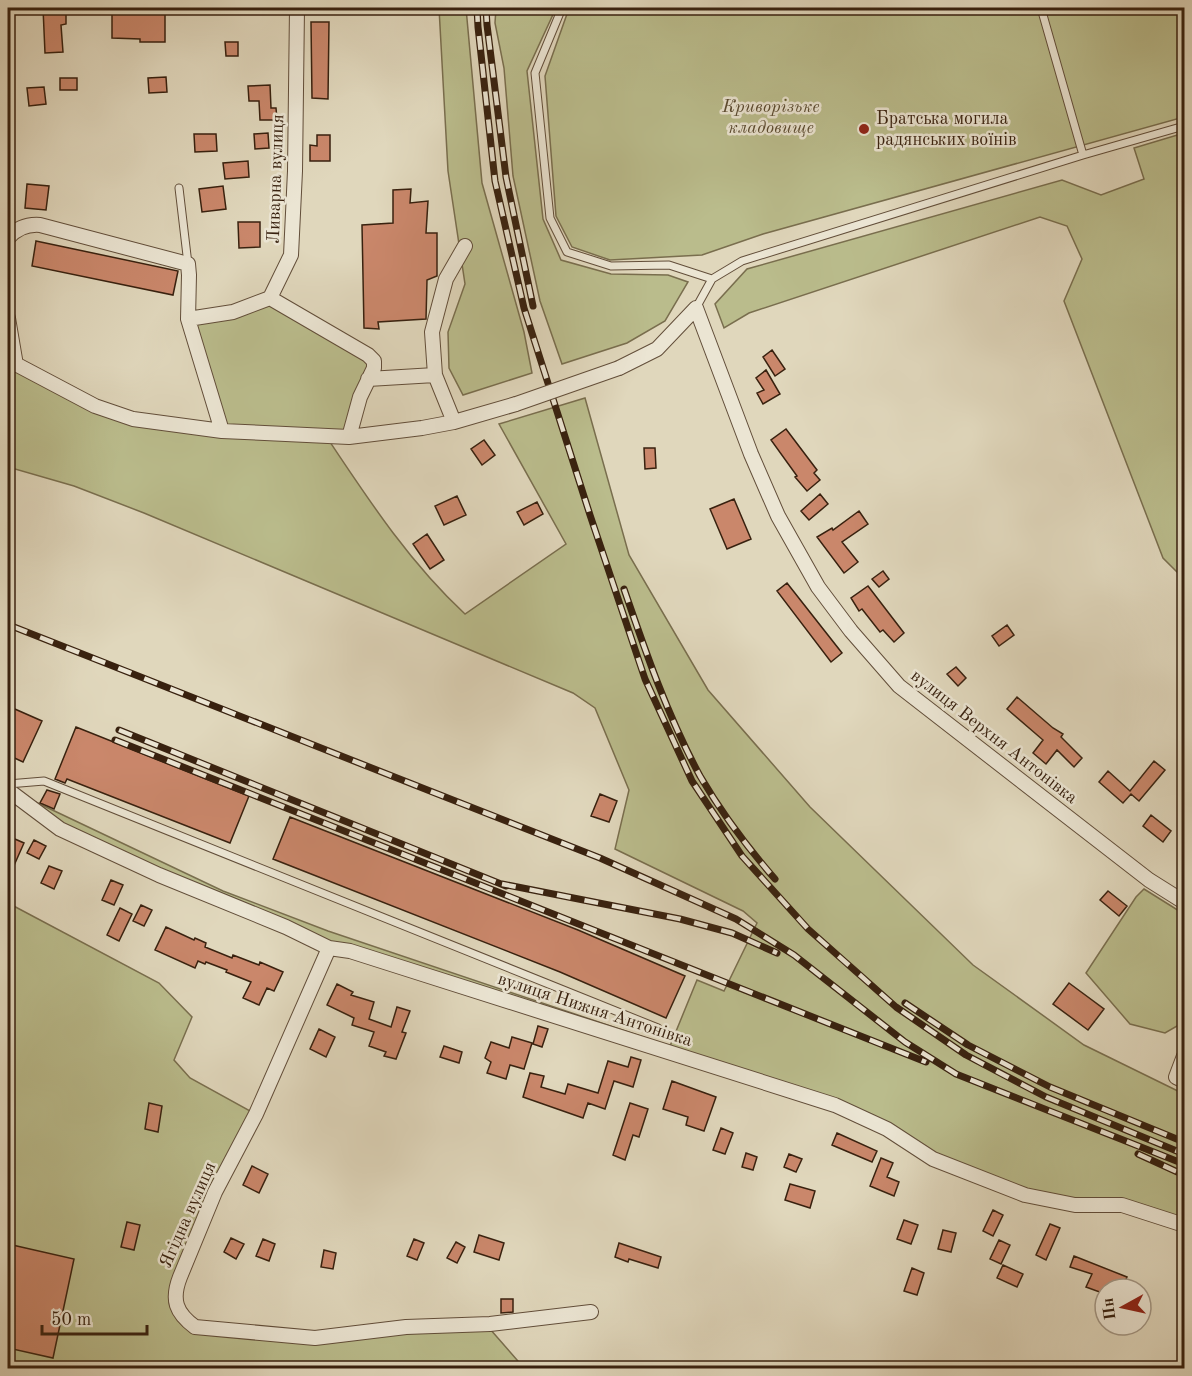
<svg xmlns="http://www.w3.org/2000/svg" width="1192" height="1376" viewBox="0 0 1192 1376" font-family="'Old Standard TT',serif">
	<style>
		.green { fill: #babc8c; stroke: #796e4e; stroke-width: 1.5 }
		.building { fill: #ca876b; stroke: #38210f; stroke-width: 1.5 }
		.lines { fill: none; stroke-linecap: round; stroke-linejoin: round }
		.service-casing { stroke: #624e3a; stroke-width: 9 }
		.minor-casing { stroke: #624e3a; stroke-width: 16 }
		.service { stroke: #ebe5d3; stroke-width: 7 }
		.minor { stroke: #ebe5d3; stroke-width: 14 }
		.rail-casing { stroke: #38210f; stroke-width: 7 }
		.rail { stroke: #ebe5d3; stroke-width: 4.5; stroke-dasharray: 14; stroke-linecap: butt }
		.minor-bridge-casing { stroke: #624e3a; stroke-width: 16; stroke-linecap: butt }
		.minor-bridge { stroke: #ebe5d3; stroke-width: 14 }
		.poi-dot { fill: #8f2418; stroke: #ebe5d3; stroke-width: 2 }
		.labels { text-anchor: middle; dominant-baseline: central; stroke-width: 5; stroke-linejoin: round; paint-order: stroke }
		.park-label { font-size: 18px; font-style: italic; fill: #58482e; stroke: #ebe5d3 }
		.poi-label { font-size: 18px; fill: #38210f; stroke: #ebe5d3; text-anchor: start }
		.street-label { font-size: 18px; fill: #38210f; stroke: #ebe5d3 }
	</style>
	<rect width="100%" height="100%" fill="#e0d7bc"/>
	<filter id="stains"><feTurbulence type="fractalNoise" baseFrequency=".00333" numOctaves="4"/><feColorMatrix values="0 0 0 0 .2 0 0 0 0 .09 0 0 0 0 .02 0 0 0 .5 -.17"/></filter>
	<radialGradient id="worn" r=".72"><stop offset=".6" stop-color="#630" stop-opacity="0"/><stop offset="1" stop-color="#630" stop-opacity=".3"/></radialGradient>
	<path class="green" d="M439 8H466L482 183 524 332 532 373 463 395 449 368 448 332 465 284 448 171Z
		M496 8H556L527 71 543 219 561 260 611 274 668 275 688 282 665 321 627 343 562 364 540 301 513 176 504 68 495 23Z
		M616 8H1184V117L763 234 702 255 610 260 572 247 556 216 545 76 567 14Z
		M1184 133V579L1163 558 1064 301 1082 259 1067 226 1040 217 749 313 724 328 715 304 747 269 1062 180 1101 195 1144 179 1134 148Z
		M270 298 374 361 349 437 326 436C368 499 409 562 465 614L566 544 499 424 585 398 629 555 708 690 810 807 973 965 1084 1045 1184 1094V1221L1026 1191 935 1155 889 1125 331 942 160 872 63 825 25 797 223 891 328 931 670 1046 697 980 724 991 757 923 743 911 615 849 629 790 595 708 573 693 144 513 74 486 8 467V362L95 406 221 431 188 319Z
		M1144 889 1184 914V1022L1165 1033 1130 1024 1086 973 1136 897Z
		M8 903 159 983 192 1017 174 1060 190 1078 252 1112 172 1286 193 1331 363 1336 490 1329 524 1368H8Z"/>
	<path class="building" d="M43 8H66V24L61 25 63 52 45 53Z
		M112 8H165V42H140V39L112 38Z
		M311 22H329L328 99 312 98Z
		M225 42H238V56H226Z
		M166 77 167 92 149 93 148 78Z
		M60 78H77V90H60Z
		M270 85 271 108H276L277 120H260L259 101H249L248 86Z
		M44 87 46 104 29 106 27 88Z
		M268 133 269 148 255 149 254 134Z
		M194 134H216L217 151 195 152Z
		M317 135H330V161H310V145L317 146Z
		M248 161 249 177 225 179 223 163Z
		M27 184 49 186 46 210 25 208Z
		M223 186 226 209 202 212 199 189Z
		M411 189 410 203 428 201 426 233H437V276L427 280 426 319 378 322 379 329 364 328 362 225 393 223V190Z
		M238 222H260V247L239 248Z
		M36 241 178 271 173 295 32 266Z
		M772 350 785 369 775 376 763 357Z
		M766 370 780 394 763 404 757 393 764 390 756 378Z
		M786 429 817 470 814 473 820 480 807 491 795 477 797 476 771 440Z
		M484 440 495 455 482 465 471 449Z
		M644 448H655L656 468 645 469Z
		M820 494 828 504 809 520 801 511Z
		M457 496 466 515 444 525 435 506Z
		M734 499 751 539 727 549 710 509Z
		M537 502 543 514 524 525 517 512Z
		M859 511 868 524 842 542 858 562 844 573 817 537 832 528 833 530Z
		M427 534 444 560 430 569 413 544Z
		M883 571 889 579 879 587 872 579Z
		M787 583 842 653 831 662 777 591Z
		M868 586 904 633 894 642 883 630 880 632 862 609 859 611 851 598Z
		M1007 625 1014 635 999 646 992 636Z
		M956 667 966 678 958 686 947 674Z
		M1017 697 1053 728 1063 734 1061 737 1082 758 1074 767 1057 750 1046 764 1033 753 1043 740 1007 709Z
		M8 706 42 721 23 762 8 755Z
		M76 727 249 796 230 843 67 779 65 783 55 779Z
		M1154 761 1165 770 1139 801 1131 794 1123 803 1099 782 1108 771 1130 791Z
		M47 790 60 794 54 809 40 803Z
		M600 794 617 801 609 822 591 816Z
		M1151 815 1171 831 1163 842 1143 826Z
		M290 817 578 930 685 976 666 1018 560 972 273 859Z
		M8 836 24 843 8 879Z
		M34 840 46 846 39 859 27 853Z
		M49 866 62 871 54 889 41 883Z
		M111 880 123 885 114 905 102 900Z
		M1108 891 1127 906 1119 916 1100 900Z
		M141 905 152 910 144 926 133 921Z
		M120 908 132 914 119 941 107 935Z
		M166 927 194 940 195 938 206 943 205 947 232 958 233 955 259 965 260 962 283 972 274 991 267 988 259 1005 243 998 251 982 226 972 227 970 206 962 205 964 198 961 195 968 155 950Z
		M1069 983 1104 1009 1088 1030 1053 1004Z
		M337 984 353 992 351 995 374 1002 369 1019 391 1027 397 1007 410 1011 402 1032 406 1033 396 1059 384 1056 386 1052 369 1046 374 1032 352 1025 354 1018 327 1005Z
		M538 1026 548 1029 542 1047 533 1044Z
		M319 1029 335 1037 326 1057 310 1049Z
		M512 1037 532 1043 524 1069 510 1065 506 1079 487 1073 491 1062 485 1058 491 1042 509 1048Z
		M444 1046 462 1052 459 1063 440 1057Z
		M631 1057 641 1060 633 1087 614 1081 605 1109 588 1103 583 1118 523 1097 530 1073 544 1076 541 1087 565 1094 568 1084 598 1093 608 1061 628 1067Z
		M672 1081 716 1097 704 1131 686 1125 688 1117 663 1109Z
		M149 1103 162 1106 158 1132 145 1129Z
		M630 1103 648 1109 639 1137 633 1135 625 1160 613 1155Z
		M721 1128 733 1133 725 1154 713 1150Z
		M837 1133 877 1151 872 1162 832 1145Z
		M746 1153 757 1157 753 1170 742 1167Z
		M789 1154 802 1159 796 1172 784 1167Z
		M881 1158 893 1163 887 1177 899 1182 894 1196 870 1186Z
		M252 1166 268 1174 259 1193 243 1185Z
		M790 1184 815 1191 810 1208 785 1200Z
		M993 1210 1003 1215 993 1236 983 1231Z
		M904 1220 918 1225 911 1244 897 1239Z
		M127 1222 140 1225 134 1250 121 1247Z
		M1050 1224 1060 1228 1046 1260 1036 1255Z
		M943 1230 956 1233 951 1252 938 1249Z
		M479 1235 504 1243 499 1260 474 1252Z
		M231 1238 244 1244 236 1259 224 1252Z
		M263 1239 275 1244 269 1261 256 1256Z
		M414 1239 424 1243 417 1260 407 1256Z
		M999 1240 1010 1245 1001 1264 990 1259Z
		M456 1242 465 1247 457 1263 447 1258Z
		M619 1243 661 1257 658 1268 629 1259 628 1262 615 1257Z
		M8 1244 74 1259 53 1358 8 1348Z
		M324 1250 336 1253 333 1269 321 1267Z
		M1074 1256 1127 1277 1122 1289H1105V1294L1086 1287 1092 1274 1070 1267Z
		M1003 1265 1023 1274 1017 1287 997 1278Z
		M912 1268 924 1273 917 1295 904 1291Z
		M501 1299H513V1312L501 1313Z"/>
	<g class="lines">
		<g class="service-casing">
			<path id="service" d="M562 8 535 73 550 218 567 252 611 266 669 265 712 279
				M1041 8 1083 155
				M179 188 188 264
				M696 308 712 279 742 261 1083 155 1184 126
				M8 784 44 781 658 1028"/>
		</g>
		<g class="minor-casing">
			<path id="minor" d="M8 238C16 229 27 224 40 225L188 264 189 275 188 319 222 431
				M270 298 368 355 374 361V368L360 397 349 437
				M8 318 16 365
				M188 319 233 312 270 298 291 255 295 171 297 8
				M8 360 95 406 133 419 222 431 349 437 422 428 454 422 516 404
				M619 368 657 349 696 308 751 454 778 516 818 587 851 631 899 686 1149 880 1184 902
				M368 379 435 375
				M454 422 435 375 432 332 446 279 465 246
				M8 790 60 829 159 875 286 927 329 948 350 951 394 965 835 1105 887 1129 933 1159 1025 1195 1075 1205H1122L1184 1225
				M329 948 256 1114 215 1192 180 1277C171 1300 176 1313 195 1327L315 1338 406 1327 490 1324 591 1312
				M1184 1056 1176 1077 1184 1081"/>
		</g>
		<use href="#service" class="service"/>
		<use href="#minor" class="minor"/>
		<g class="rail-casing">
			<path id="rail" d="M477 8 478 27 495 181 524 308 590 515 645 679 692 781 742 856 808 929 896 1007 966 1055 1046 1097 1184 1154
				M486 8 487 25 506 177 533 306
				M624 589C646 653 668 717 700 776 721 812 748 848 775 879
				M14 627 600 858 736 919 794 955 905 1042 956 1074 1184 1164
				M119 730 506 886
				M115 740 926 1062
				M502 884 680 919 732 933 777 953
				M905 1003 968 1045 1050 1087 1184 1142
				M1138 1154 1184 1175"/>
		</g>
		<use href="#rail" class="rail"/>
		<g class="minor-bridge-casing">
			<path id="minor-bridge" d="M516 404 619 368"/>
		</g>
		<use href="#minor-bridge" class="minor-bridge"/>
	</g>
	<circle class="poi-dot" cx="864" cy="129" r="6"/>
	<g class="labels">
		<g class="park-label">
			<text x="771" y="107">Криворізьке<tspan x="771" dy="21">кладовище</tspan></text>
		</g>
		<g class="poi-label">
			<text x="876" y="119">Братська могила<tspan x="876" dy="21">радянських воїнів</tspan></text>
		</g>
		<g class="street-label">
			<text transform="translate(276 179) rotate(-88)">Ливарна вулиця</text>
			<text transform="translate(994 737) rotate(38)">вулиця Верхня Антонівка</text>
			<text transform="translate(595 1010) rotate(18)">вулиця Нижня Антонівка</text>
			<text transform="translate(188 1215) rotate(-66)">Ягідна вулиця</text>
		</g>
	</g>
	<rect width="1192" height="1376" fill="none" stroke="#e0d7bc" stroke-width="30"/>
	<rect x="9" y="9" width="1174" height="1358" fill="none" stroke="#38210f" stroke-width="3"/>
	<rect x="15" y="15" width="1162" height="1346" fill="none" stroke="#38210f" stroke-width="1.5"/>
	<g transform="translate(1123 1307) rotate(262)"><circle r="28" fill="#ebe5d3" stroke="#a39785" stroke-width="1.5"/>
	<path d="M0-4.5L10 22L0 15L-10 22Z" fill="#8f2418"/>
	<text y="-9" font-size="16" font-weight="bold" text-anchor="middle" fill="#38210f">Пн</text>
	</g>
	<path d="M42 1325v9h105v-9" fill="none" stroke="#38210f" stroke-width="3"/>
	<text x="51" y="1325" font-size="18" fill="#38210f" stroke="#ebe5d3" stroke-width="4.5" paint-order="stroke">50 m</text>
	<rect width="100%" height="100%" filter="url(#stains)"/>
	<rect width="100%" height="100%" fill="url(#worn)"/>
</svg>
